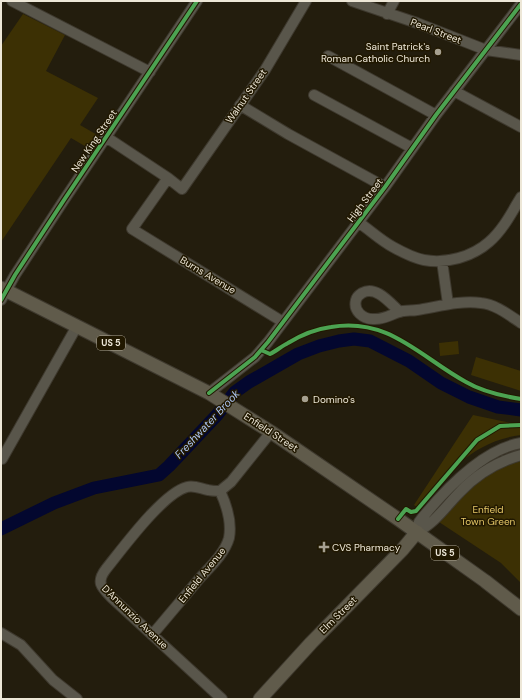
<svg xmlns="http://www.w3.org/2000/svg" width="522" height="700" viewBox="0 0 522 700" font-family="'DM Sans',sans-serif">
	<style>
		.green { fill: #3c3004 }
		.lines { fill: none; stroke-linecap: round; stroke-linejoin: round }
		.river { stroke: #03072f; stroke-width: 13 }
		.minor-casing { stroke: #3e392e; stroke-width: 12 }
		.major-casing { stroke: #3e392e; stroke-width: 15 }
		.minor { stroke: #59564b; stroke-width: 10 }
		.major { stroke: #605b4b; stroke-width: 13 }
		.cycleway-casing { stroke: #211800; stroke-width: 6 }
		.cycleway { stroke: #4ca352; stroke-width: 4 }
		.poi-dot { fill: #a6a090; stroke: #211800; stroke-width: 1.5 }
		.labels { text-anchor: middle; dominant-baseline: central; stroke-width: 3; stroke-linejoin: round; paint-order: stroke }
		.shield { fill: #211800; stroke: #b0a996; stroke-width: 1 }
		.shield-label { font-size: 9px; font-weight: bold; fill: #ede7d7 }
		.street-label { font-size: 10px; fill: #ede7d7; stroke: #211800 }
		.poi-label { font-size: 10px; fill: #ede7d7; stroke: #211800; text-anchor: start }
		.park-label { font-size: 10px; fill: #e4c666; stroke: #211800 }
		.water-label { font-size: 11px; font-style: italic; fill: #adc6f5; stroke: #211800 }
	</style>
	<rect width="100%" height="100%" fill="#231d0d"/>
	<path class="green" d="M23 14 65 35 46 71 98 98 80 125 99 136 90 149 71 138 1 242V46Z
		M458 341 459 354 440 356 439 343Z
		M476 357 521 371V391L471 375Z
		M473 415 521 425V435C473 441 447 473 418 508L414 505Z
		M521 459V583L501 563 439 522 468 489 503 465Z"/>
	<g class="lines">
		<path class="river" d="M1 529 54 503 94 488 159 475 169 466 217 415 235 392 249 382 298 354 319 346 339 341 354 339 370 341 409 361 441 383 469 397 498 407 521 410"/>
		<g class="minor-casing">
			<path id="minor" d="M12 1 150 72
				M352 1 417 23 486 50 521 55
				M387 14 394 1
				M328 56 436 115
				M454 91 521 127
				M314 95 412 148
				M240 105 288 134 385 187
				M106 137 168 178 182 189 265 70 306 1
				M168 178 132 229 283 322
				M358 222C370 230 380 240 393 247 402 252 413 258 424 260 446 264 472 257 489 242 503 230 512 212 521 197
				M442 261 448 304
				M1 300 15 275 64 200 197 1
				M400 312C390 303 376 285 362 293 359 295 357 296 356 300 353 311 363 319 373 319 383 320 390 315 399 312 405 310 411 311 417 310 437 307 460 300 481 303 495 304 509 315 521 323
				M209 393 255 357 268 342 385 187 436 115 521 4
				M1 459H2L77 326
				M220 491C216 491 212 491 208 490 201 489 195 485 187 487 163 493 123 548 106 569 96 582 101 587 111 597L222 699
				M220 491 231 482 271 432
				M417 532 419 522 422 518C445 490 484 449 521 443
				M417 532C435 523 446 506 460 492 477 474 497 462 521 455
				M1 633 21 645 53 680 77 699
				M152 635C168 616 184 597 200 578 210 567 225 553 229 538 232 522 227 506 220 491"/>
		</g>
		<g class="major-casing">
			<path id="major" d="M1 288 209 393 271 432 398 519 485 581 521 609
				M260 699 311 643 402 550 417 532"/>
		</g>
		<use href="#minor" class="minor"/>
		<use href="#major" class="major"/>
		<g class="cycleway-casing">
			<path id="cycleway" d="M1 300 15 275 64 200 197 1
				M261 350 270 354C276 351 282 346 288 343 301 335 316 329 331 327 389 317 420 357 466 382 483 392 502 396 521 399
				M209 393 255 357 268 342 385 187 436 115 521 4
				M398 519 406 509 411 512 416 511 477 440 500 426 521 425"/>
		</g>
		<use href="#cycleway" class="cycleway"/>
	</g>
	<g class="poi-dot">
		<circle cx="438" cy="52" r="4"/>
		<circle cx="305" cy="399" r="4"/>
		<path d="M322 541h4v4h4v4h-4v4h-4v-4h-4v-4h4z"/>
	</g>
	<g class="labels">
		<g class="shield">
			<rect x="97" y="336" width="28" height="14" rx="3"/>
			<rect x="431" y="546" width="28" height="14" rx="3"/>
		</g>
		<g class="shield-label">
			<text x="111" y="343">US 5</text>
			<text x="445" y="553">US 5</text>
		</g>
		<g class="street-label">
			<text transform="translate(436 31) rotate(21)">Pearl Street</text>
			<text transform="translate(246 96) rotate(-55)">Walnut Street</text>
			<text transform="translate(94 141) rotate(-56)">New King Street</text>
			<text transform="translate(365 200) rotate(-53)">High Street</text>
			<text transform="translate(208 275) rotate(31)">Burns Avenue</text>
			<text transform="translate(271 432) rotate(33)">Enfield Street</text>
			<text transform="translate(202 575) rotate(-51)">Enfield Avenue</text>
			<text transform="translate(338 615) rotate(-45)">Elm Street</text>
			<text transform="translate(135 617) rotate(44)">D'Annunzio Avenue</text>
		</g>
		<g class="poi-label">
			<text x="430" y="46" text-anchor="end">Saint Patrick's<tspan x="430" dy="12">Roman Catholic Church</tspan></text>
			<text x="313" y="399">Domino's</text>
			<text x="332" y="547">CVS Pharmacy</text>
		</g>
		<g class="park-label">
			<text x="488" y="509">Enfield<tspan x="488" dy="12">Town Green</tspan></text>
		</g>
		<g class="water-label">
			<text transform="translate(207 424) rotate(-47)">Freshwater Brook</text>
		</g>
	</g>
	<rect width="522" height="700" fill="none" stroke="#ede7d7" stroke-width="4"/>
</svg>
